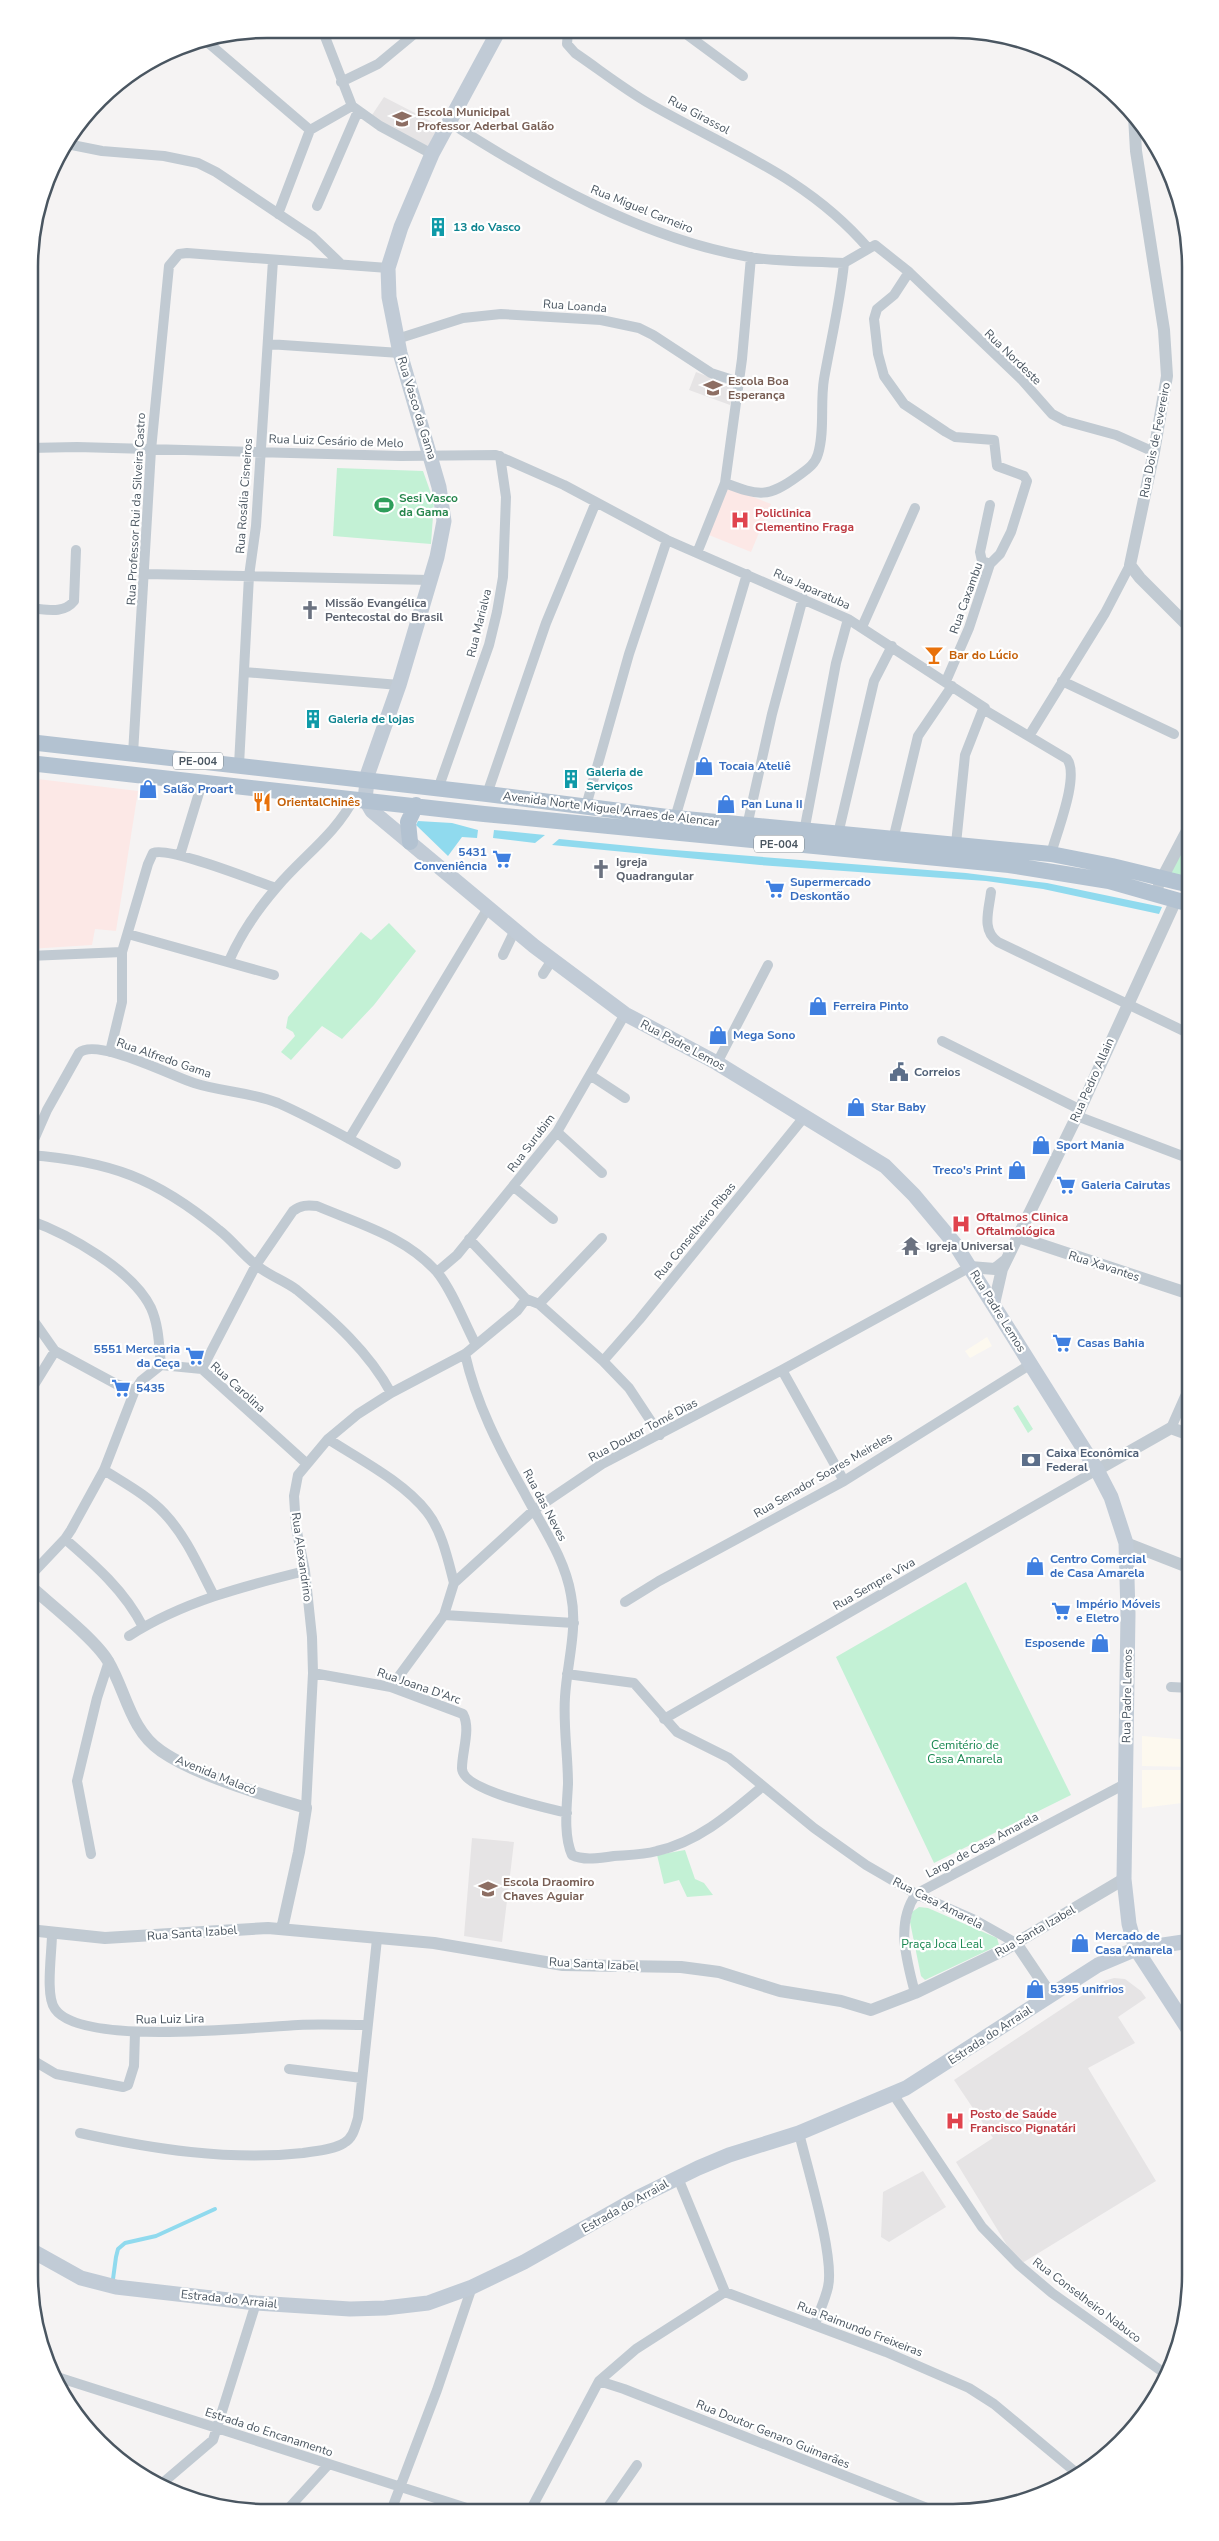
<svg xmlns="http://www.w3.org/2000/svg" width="1219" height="2541" viewBox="0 0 1219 2541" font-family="'Nunito Sans',sans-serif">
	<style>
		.commercial { fill: #fdf9ef }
		.education { fill: #e6e4e5 }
		.medical { fill: #fce8e6 }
		.green { fill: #c3f1d5 }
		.water { fill: #90daee }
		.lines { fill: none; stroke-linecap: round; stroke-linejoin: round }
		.stream { stroke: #90daee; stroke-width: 4 }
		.minor { stroke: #c1cad2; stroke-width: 10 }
		.tertiary { stroke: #c1cad2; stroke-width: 12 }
		.secondary { stroke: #c1cbd6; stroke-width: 15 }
		.primary { stroke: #b3c2d1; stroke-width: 16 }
		.labels { text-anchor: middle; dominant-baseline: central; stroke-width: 4.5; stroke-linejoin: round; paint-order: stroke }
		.shield { fill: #fff; stroke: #808990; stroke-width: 1 }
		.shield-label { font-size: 11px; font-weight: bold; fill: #4a5661 }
		.education-label { font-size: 12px; font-weight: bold; fill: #785e54; stroke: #fff; text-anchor: start }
		.street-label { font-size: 12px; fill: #4a5661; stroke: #fff }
		.culture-label { font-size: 12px; font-weight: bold; fill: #0d838f; stroke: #fff; text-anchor: start }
		.leisure-label { font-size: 12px; font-weight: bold; fill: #27864d; stroke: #fff; text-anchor: start }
		.health-label { font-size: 12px; font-weight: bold; fill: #be3a42; stroke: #fff; text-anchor: start }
		.worship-label { font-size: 12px; font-weight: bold; fill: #5b616d; stroke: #fff; text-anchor: start }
		.food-label { font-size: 12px; font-weight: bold; fill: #c56008; stroke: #fff; text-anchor: start }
		.shop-label { font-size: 12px; font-weight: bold; fill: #366cbe; stroke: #fff; text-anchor: start }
		.service-label { font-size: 12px; font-weight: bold; fill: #4e5e75; stroke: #fff; text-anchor: start }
		.park-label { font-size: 12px; fill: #17864f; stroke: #fff }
		.rim { fill: none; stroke: #4a5661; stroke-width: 2.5 }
	</style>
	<rect width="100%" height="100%" fill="#f5f3f3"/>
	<path class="commercial" d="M987 1337 992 1346 970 1358 965 1351Z
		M1142 1736 1190 1740V1767L1142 1766Z
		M1142 1770H1190V1802L1142 1808Z"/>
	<path class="education" d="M384 97 444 128 431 150 383 124 372 115Z
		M696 372 736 387 730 405 689 390Z
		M472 1838 514 1842 502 1942 464 1936Z
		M1114 1978 1125 1979 1141 1991 1146 1998 1118 2017 1135 2043 1088 2068 1156 2181 1019 2265 956 2162 993 2138 954 2080 1104 1981Z
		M923 2171 946 2207 889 2242 881 2237 883 2192Z"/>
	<path class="medical" d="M728 487 771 504 751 552 709 535Z
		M29 778 138 791 116 931 95 929 92 945 29 949Z"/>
	<path class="green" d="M337 468 423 471 434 502 431 544 333 536Z
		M1190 834V883L1170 874Z
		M389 923 416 951 374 1005 342 1039 322 1026 291 1060 281 1052 295 1036 293 1032 286 1028 288 1017 361 932 371 940Z
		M1018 1405 1033 1429 1028 1433 1013 1408Z
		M966 1582 1071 1795 934 1863 836 1657Z
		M685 1850 695 1879 704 1883 713 1895 687 1897 679 1880 664 1884 657 1855Z
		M919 1907 928 1908 997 1938 999 1945 925 1980 921 1976 910 1922 912 1912Z"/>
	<path class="water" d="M418 821 452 823 478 830 477 838 462 837 448 856 416 825Z
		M494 830 545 835 535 843 493 838Z
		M559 839 661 849 966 873 1047 883 1162 907 1159 914 1043 889 986 881 760 865 552 845Z"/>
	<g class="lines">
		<path class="stream" d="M113 2279 116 2257 118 2249 125 2243 156 2236 215 2209"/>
		<path class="minor" d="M322 29 352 106 380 126 432 154
			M568 31 567 44 575 53C600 70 624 89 650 104 730 150 806 176 868 248
			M682 31 743 76
			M206 41 310 130
			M341 82 378 64 419 30
			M449 122C540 180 641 238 749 257 779 262 813 261 844 263
			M310 130 352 106
			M67 144 102 151 164 156 198 163 216 172 313 237 341 264
			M317 206 358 111
			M278 214 310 130
			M844 263 875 245 909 272 1022 380 1052 414 1065 421 1116 435 1154 452
			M909 272 894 295 877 309 874 319 878 354 884 376 904 404 946 432 955 437 994 440 997 466 1024 476 1027 481 1011 532 1000 554 990 564 969 628 946 681
			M397 339 463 318 501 314 601 320 639 328 653 335 711 373 739 382
			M268 344 400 353
			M29 448 77 447 401 456 496 455 564 485 667 540 848 619 985 708 983 709 1067 759C1080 776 1056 834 1051 854
			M725 483C759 496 768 498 798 476 806 470 815 465 818 454 825 431 820 403 824 379 831 339 840 303 844 263
			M697 553 725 483 742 359 751 257
			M990 564 982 561 980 552 990 505
			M145 574 430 580
			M29 608C45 609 63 615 74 601L76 550
			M862 627 915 508
			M244 672 399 685
			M1062 681 1174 734
			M1029 736 1105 613 1130 565
			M133 754 151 450 169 266 179 254 187 253 388 268
			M239 765 249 576 256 526 273 260
			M438 789 489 645 497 612 503 577 506 497 500 456
			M487 794 546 623 596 502
			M586 806 629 654 667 540
			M675 818 747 574
			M747 826 772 714 803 598
			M804 832 836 663 848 619
			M838 834 874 681 892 646
			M893 840 918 736 952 686
			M956 844 965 755 983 709
			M180 855 202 783
			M991 892C989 910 981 930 998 942L1190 1034
			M128 934 274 975
			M503 955 515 930
			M29 956 122 952
			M229 961C240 935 258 909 277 887 302 857 336 834 354 798
			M543 974 552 960
			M942 1041 1079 1109
			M110 1052 122 1002V952L148 864 153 853C169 846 255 881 276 888
			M717 1063 768 965
			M590 1075 625 1098
			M1077 1116 1185 1157
			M557 1132 602 1173
			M349 1139 488 908
			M29 1151 47 1110 79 1053C96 1037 172 1076 194 1083 222 1092 251 1092 278 1103 319 1121 357 1144 396 1164
			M29 1155C110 1161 156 1178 219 1230 232 1240 242 1254 255 1264 267 1275 284 1280 297 1290 333 1320 369 1352 391 1393
			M514 1187 553 1219
			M29 1220C68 1234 133 1270 151 1308 159 1326 159 1346 161 1365
			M469 1239 526 1299 539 1304 603 1361 629 1388 660 1435
			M437 1272 457 1255 557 1132 625 1014
			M539 1304 602 1238
			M29 1314 55 1351 116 1384 135 1390 141 1381 161 1365 202 1369 306 1463
			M465 1354C476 1403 499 1448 524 1492 541 1525 565 1558 571 1595 578 1629 567 1663 565 1697 563 1726 568 1755 568 1784 567 1805 563 1835 572 1855 583 1861 602 1858 614 1856 628 1855 643 1855 657 1851 698 1842 730 1814 762 1787
			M603 1361 639 1320 805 1116
			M202 1369 256 1265 293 1211C301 1205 307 1205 317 1206 359 1224 405 1236 437 1272 452 1290 464 1322 475 1343
			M782 1370 844 1481
			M29 1393 55 1351
			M1171 1428 1190 1385
			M328 1439C359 1459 404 1482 427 1512 442 1531 448 1560 454 1583
			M104 1470C124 1483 147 1495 164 1513 186 1536 199 1567 214 1596
			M65 1539C95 1565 125 1591 143 1627
			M29 1577 65 1539 71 1530 104 1470 135 1390
			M625 1602 659 1581 844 1481 1031 1364
			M444 1615 574 1623
			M129 1636C182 1602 244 1586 305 1571
			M313 1673 391 1687 463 1714C471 1729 462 1751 462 1768 461 1790 547 1808 567 1813
			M567 1674 634 1683 677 1732 729 1758 814 1828 866 1865 916 1894 975 1920 1016 1943
			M391 1687 444 1615 454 1583 534 1510 602 1464 782 1370 970 1267
			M1171 1687 1190 1688
			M664 1719 1097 1470
			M306 1808 313 1673 312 1637 305 1571 296 1527 294 1496 298 1475 328 1439 358 1414 391 1393 465 1354 517 1311 526 1299
			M91 1854 77 1781 97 1698 109 1661
			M52 1934C52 1952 45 1996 55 2009 81 2047 253 2027 298 2025 321 2024 344 2025 367 2025
			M915 1993C907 1961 895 1924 916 1894L1125 1784
			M29 2058 56 2074 123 2087 128 2085 134 2066 135 2032
			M289 2069 362 2078
			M893 2094 982 2227 1019 2265 1052 2293 1167 2375
			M80 2133C152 2149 229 2161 303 2153 315 2151 333 2150 344 2143 353 2138 355 2128 358 2118L377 1939
			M799 2133C807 2167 835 2257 828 2287 825 2300 819 2312 815 2324
			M678 2178 725 2292 886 2352 969 2388 994 2404 1079 2475
			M54 2376 476 2511
			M599 2381 624 2389 937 2512
			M159 2486 213 2440 256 2303
			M287 2510 328 2465
			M391 2511 437 2390 472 2287
			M530 2511 599 2381 636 2349 725 2292
			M605 2511 637 2465"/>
		<path class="tertiary" d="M1134 116 1136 151 1164 330 1167 376 1154 452 1130 565 1140 578 1190 628
			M1159 884 1190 825
			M1018 1237 1190 1294
			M970 1267 995 1269 1005 1261
			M994 1304 1002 1269 1077 1116 1176 900
			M1097 1470 1171 1428 1190 1435
			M1126 1543 1190 1568
			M29 1585C50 1604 95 1639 108 1661 126 1691 130 1730 161 1751 197 1776 264 1795 306 1808L299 1852 282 1929
			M29 1930 105 1938 268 1928 434 1943 563 1965 681 1967 719 1972 780 1991 841 2001 871 2010 915 1993 1004 1950 1124 1879
			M1016 1943 1051 1995"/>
		<path class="secondary" d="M499 30 432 154 401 227 388 268 389 297 400 353 439 487 444 521 437 557 399 685 368 773 365 799 372 811 534 946 625 1014 717 1063 885 1166 914 1195 955 1244 1097 1470 1111 1497 1126 1543 1128 1614 1124 1879 1129 1924 1136 1949 1190 2032
			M29 2249 81 2278 116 2287 256 2303 350 2309 385 2308 428 2303 472 2287 524 2262 639 2197 698 2168 729 2155 799 2133 906 2088 1098 1965 1136 1949 1190 1941"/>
		<path class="primary" d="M29 742 487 794 675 818 1051 854 1112 866 1190 885
			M29 763 484 814 1009 865 1109 881 1190 904
			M410 842 408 822 416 805"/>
	</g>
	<defs>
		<g id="school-bare" transform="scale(1.5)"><path d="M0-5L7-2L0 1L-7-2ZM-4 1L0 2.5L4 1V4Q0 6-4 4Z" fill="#8d6e63" stroke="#fff" stroke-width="2.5" paint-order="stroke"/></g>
		<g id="building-bare" transform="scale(1.5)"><path d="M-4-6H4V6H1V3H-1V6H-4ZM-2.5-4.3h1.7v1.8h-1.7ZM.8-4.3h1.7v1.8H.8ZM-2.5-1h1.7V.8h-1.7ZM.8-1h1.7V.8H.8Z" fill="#0f9aa8" stroke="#fff" stroke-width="2.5" paint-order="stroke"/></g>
		<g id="stadium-bare" transform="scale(1.5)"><path d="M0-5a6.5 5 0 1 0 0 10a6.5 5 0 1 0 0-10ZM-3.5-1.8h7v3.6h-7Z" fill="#2e9e5b" stroke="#fff" stroke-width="2.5" paint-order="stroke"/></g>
		<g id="hospital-bare" transform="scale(1.5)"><path d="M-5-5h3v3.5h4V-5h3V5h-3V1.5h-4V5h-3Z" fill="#e0444e" stroke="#fff" stroke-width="2.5" paint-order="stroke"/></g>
		<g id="church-bare" transform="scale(1.5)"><path d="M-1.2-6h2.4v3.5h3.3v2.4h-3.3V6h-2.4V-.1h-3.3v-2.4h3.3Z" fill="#6b7280" stroke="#fff" stroke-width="2.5" paint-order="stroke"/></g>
		<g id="bar-bare" transform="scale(1.5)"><path d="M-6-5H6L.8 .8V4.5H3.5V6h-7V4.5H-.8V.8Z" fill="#e8710a" stroke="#fff" stroke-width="2.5" paint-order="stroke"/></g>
		<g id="shop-bare" transform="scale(1.5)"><path d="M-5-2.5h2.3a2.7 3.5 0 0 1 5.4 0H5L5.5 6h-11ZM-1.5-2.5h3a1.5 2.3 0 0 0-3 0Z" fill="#3f7fe0" stroke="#fff" stroke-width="2.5" paint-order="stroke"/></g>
		<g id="restaurant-bare" transform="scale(1.5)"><path d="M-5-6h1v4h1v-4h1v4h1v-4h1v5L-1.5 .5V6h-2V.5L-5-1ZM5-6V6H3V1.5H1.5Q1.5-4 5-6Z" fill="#e8710a" stroke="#fff" stroke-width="2.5" paint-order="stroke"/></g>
		<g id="supermarket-bare" transform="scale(1.5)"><path d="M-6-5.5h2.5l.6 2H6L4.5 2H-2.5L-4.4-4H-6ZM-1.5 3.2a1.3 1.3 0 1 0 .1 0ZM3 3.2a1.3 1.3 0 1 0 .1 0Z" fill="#3f7fe0" stroke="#fff" stroke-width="2.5" paint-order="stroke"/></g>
		<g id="civic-bare" transform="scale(1.5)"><path d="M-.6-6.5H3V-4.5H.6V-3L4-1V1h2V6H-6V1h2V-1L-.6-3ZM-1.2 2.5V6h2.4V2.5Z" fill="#5c6f8a" stroke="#fff" stroke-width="2.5" paint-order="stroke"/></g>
		<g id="temple-bare" transform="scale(1.5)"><path d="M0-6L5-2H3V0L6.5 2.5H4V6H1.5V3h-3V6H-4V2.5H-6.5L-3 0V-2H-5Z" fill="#6b7280" stroke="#fff" stroke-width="2.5" paint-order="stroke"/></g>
		<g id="bank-bare" transform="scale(1.5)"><path d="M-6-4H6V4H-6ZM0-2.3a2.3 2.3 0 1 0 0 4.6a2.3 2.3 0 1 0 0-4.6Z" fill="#5c6f8a" stroke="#fff" stroke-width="2.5" paint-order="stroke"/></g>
	</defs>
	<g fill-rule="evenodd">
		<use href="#school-bare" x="402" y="119"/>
		<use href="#building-bare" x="438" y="227"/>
		<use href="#school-bare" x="713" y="388"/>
		<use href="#stadium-bare" x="384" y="505"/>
		<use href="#hospital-bare" x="740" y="520"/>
		<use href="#church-bare" x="310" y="610"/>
		<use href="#bar-bare" x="934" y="655"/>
		<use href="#building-bare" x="313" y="719"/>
		<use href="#shop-bare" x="704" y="766"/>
		<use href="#building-bare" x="571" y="779"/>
		<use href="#shop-bare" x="148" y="789"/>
		<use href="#restaurant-bare" x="262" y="802"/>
		<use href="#shop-bare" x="726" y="804"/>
		<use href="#supermarket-bare" x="502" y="859"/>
		<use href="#church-bare" x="601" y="869"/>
		<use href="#supermarket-bare" x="775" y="889"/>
		<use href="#shop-bare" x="818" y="1006"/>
		<use href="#shop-bare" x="718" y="1035"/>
		<use href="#civic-bare" x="899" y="1072"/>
		<use href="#shop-bare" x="856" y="1107"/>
		<use href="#shop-bare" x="1041" y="1145"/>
		<use href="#shop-bare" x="1017" y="1170"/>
		<use href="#supermarket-bare" x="1066" y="1185"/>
		<use href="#hospital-bare" x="961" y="1224"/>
		<use href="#temple-bare" x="911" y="1246"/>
		<use href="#supermarket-bare" x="1062" y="1343"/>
		<use href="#supermarket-bare" x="195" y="1356"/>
		<use href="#supermarket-bare" x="121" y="1388"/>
		<use href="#bank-bare" x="1031" y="1460"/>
		<use href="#shop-bare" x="1035" y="1566"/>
		<use href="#supermarket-bare" x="1061" y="1611"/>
		<use href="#shop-bare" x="1100" y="1643"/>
		<use href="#school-bare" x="488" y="1889"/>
		<use href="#shop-bare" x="1080" y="1943"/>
		<use href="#shop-bare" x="1035" y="1989"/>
		<use href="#hospital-bare" x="955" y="2121"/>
	</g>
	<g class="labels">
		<g class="shield">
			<rect x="173" y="752.5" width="50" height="17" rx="4"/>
			<rect x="754" y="835.5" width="50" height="17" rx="4"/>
		</g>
		<g class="shield-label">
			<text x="198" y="761">PE-004</text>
			<text x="779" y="844">PE-004</text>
		</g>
		<g class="education-label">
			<text x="417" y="112">Escola Municipal<tspan x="417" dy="14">Professor Aderbal Galão</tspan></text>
			<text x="728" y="381">Escola Boa<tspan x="728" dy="14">Esperança</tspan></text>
			<text x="503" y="1882">Escola Draomiro<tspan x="503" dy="14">Chaves Aguiar</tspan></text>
		</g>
		<g class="street-label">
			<text transform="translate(699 115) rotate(28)">Rua Girassol</text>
			<text transform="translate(642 209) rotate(22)">Rua Miguel Carneiro</text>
			<text transform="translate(575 306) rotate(4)">Rua Loanda</text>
			<text transform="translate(1013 357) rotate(44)">Rua Nordeste</text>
			<text transform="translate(417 408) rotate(73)">Rua Vasco da Gama</text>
			<text transform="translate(1155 440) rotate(-79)">Rua Dois de Fevereiro</text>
			<text transform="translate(336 441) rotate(2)">Rua Luiz Cesário de Melo</text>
			<text transform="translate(244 496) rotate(-86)">Rua Rosália Cisneiros</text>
			<text transform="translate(136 509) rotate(-87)">Rua Professor Rui da Silveira Castro</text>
			<text transform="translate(812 589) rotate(24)">Rua Japaratuba</text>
			<text transform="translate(966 598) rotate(-70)">Rua Caxambu</text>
			<text transform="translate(479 623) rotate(-76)">Rua Marialva</text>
			<text transform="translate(611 809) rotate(7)">Avenida Norte Miguel Arraes de Alencar</text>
			<text transform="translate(683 1045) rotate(28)">Rua Padre Lemos</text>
			<text transform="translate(164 1058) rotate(19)">Rua Alfredo Gama</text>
			<text transform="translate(1092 1080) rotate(-66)">Rua Pedro Allain</text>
			<text transform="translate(531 1143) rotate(-53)">Rua Surubim</text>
			<text transform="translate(695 1231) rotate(-51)">Rua Conselheiro Ribas</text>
			<text transform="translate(1104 1266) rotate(18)">Rua Xavantes</text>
			<text transform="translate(998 1311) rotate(58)">Rua Padre Lemos</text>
			<text transform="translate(238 1387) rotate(42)">Rua Carolina</text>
			<text transform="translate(643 1430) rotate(-28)">Rua Doutor Tomé Dias</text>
			<text transform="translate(823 1475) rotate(-30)">Rua Senador Soares Meireles</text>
			<text transform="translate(545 1505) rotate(62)">Rua das Neves</text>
			<text transform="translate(302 1557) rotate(82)">Rua Alexandrino</text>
			<text transform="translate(874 1584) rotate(-30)">Rua Sempre Viva</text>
			<text transform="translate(419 1686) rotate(19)">Rua Joana D'Arc</text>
			<text transform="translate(1127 1696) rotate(-89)">Rua Padre Lemos</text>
			<text transform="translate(216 1775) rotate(22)">Avenida Malacó</text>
			<text transform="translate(982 1845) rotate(-28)">Largo de Casa Amarela</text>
			<text transform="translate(938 1903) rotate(27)">Rua Casa Amarela</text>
			<text transform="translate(1035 1931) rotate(-30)">Rua Santa Izabel</text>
			<text transform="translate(192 1933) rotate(-4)">Rua Santa Izabel</text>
			<text transform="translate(594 1964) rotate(3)">Rua Santa Izabel</text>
			<text transform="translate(170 2019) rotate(-1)">Rua Luiz Lira</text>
			<text transform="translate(990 2035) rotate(-33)">Estrada do Arraial</text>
			<text transform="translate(625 2206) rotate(-29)">Estrada do Arraial</text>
			<text transform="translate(229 2299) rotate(6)">Estrada do Arraial</text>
			<text transform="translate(1087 2300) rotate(37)">Rua Conselheiro Nabuco</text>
			<text transform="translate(860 2329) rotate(21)">Rua Raimundo Freixeiras</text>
			<text transform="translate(269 2432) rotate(18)">Estrada do Encanamento</text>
			<text transform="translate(773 2434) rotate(22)">Rua Doutor Genaro Guimarães</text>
		</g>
		<g class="culture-label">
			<text x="453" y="227">13 do Vasco</text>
			<text x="328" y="719">Galeria de lojas</text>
			<text x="586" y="772">Galeria de<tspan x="586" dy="14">Serviços</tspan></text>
		</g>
		<g class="leisure-label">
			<text x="399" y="498">Sesi Vasco<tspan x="399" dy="14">da Gama</tspan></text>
		</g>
		<g class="health-label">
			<text x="755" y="513">Policlinica<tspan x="755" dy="14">Clementino Fraga</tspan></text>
			<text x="976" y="1217">Oftalmos Clinica<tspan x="976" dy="14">Oftalmológica</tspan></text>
			<text x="970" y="2114">Posto de Saúde<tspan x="970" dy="14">Francisco Pignatári</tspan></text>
		</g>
		<g class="worship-label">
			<text x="325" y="603">Missão Evangélica<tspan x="325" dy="14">Pentecostal do Brasil</tspan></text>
			<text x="616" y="862">Igreja<tspan x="616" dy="14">Quadrangular</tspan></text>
			<text x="926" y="1246">Igreja Universal</text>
		</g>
		<g class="food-label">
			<text x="949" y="655">Bar do Lúcio</text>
			<text x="277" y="802">OrientalChinês</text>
		</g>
		<g class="shop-label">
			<text x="719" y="766">Tocaia Ateliê</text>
			<text x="163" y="789">Salão Proart</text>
			<text x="741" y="804">Pan Luna II</text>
			<text x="487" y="852" text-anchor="end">5431<tspan x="487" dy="14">Conveniência</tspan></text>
			<text x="790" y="882">Supermercado<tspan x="790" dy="14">Deskontão</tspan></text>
			<text x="833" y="1006">Ferreira Pinto</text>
			<text x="733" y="1035">Mega Sono</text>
			<text x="871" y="1107">Star Baby</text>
			<text x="1056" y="1145">Sport Mania</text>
			<text x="1002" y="1170" text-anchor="end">Treco's Print</text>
			<text x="1081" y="1185">Galeria Cairutas</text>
			<text x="1077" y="1343">Casas Bahia</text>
			<text x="180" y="1349" text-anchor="end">5551 Mercearia<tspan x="180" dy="14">da Ceça</tspan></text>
			<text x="136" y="1388">5435</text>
			<text x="1050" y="1559">Centro Comercial<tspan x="1050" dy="14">de Casa Amarela</tspan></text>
			<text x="1076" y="1604">Império Móveis<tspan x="1076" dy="14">e Eletro</tspan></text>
			<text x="1085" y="1643" text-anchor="end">Esposende</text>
			<text x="1095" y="1936">Mercado de<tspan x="1095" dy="14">Casa Amarela</tspan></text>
			<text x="1050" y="1989">5395 unifrios</text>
		</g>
		<g class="service-label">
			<text x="914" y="1072">Correios</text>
			<text x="1046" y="1453">Caixa Econômica<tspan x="1046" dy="14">Federal</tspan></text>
		</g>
		<g class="park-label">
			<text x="965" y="1745">Cemitério de<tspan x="965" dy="14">Casa Amarela</tspan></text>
			<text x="942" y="1944">Praça Joca Leal</text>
		</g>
	</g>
	<path d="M0 0H1219V2541H0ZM267 38H953A229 229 0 0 1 1182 267V2275A229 229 0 0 1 953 2504H267A229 229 0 0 1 38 2275V267A229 229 0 0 1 267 38Z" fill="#fff" fill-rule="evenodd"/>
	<path class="rim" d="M267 38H953A229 229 0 0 1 1182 267V2275A229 229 0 0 1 953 2504H267A229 229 0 0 1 38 2275V267A229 229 0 0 1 267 38Z"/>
</svg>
